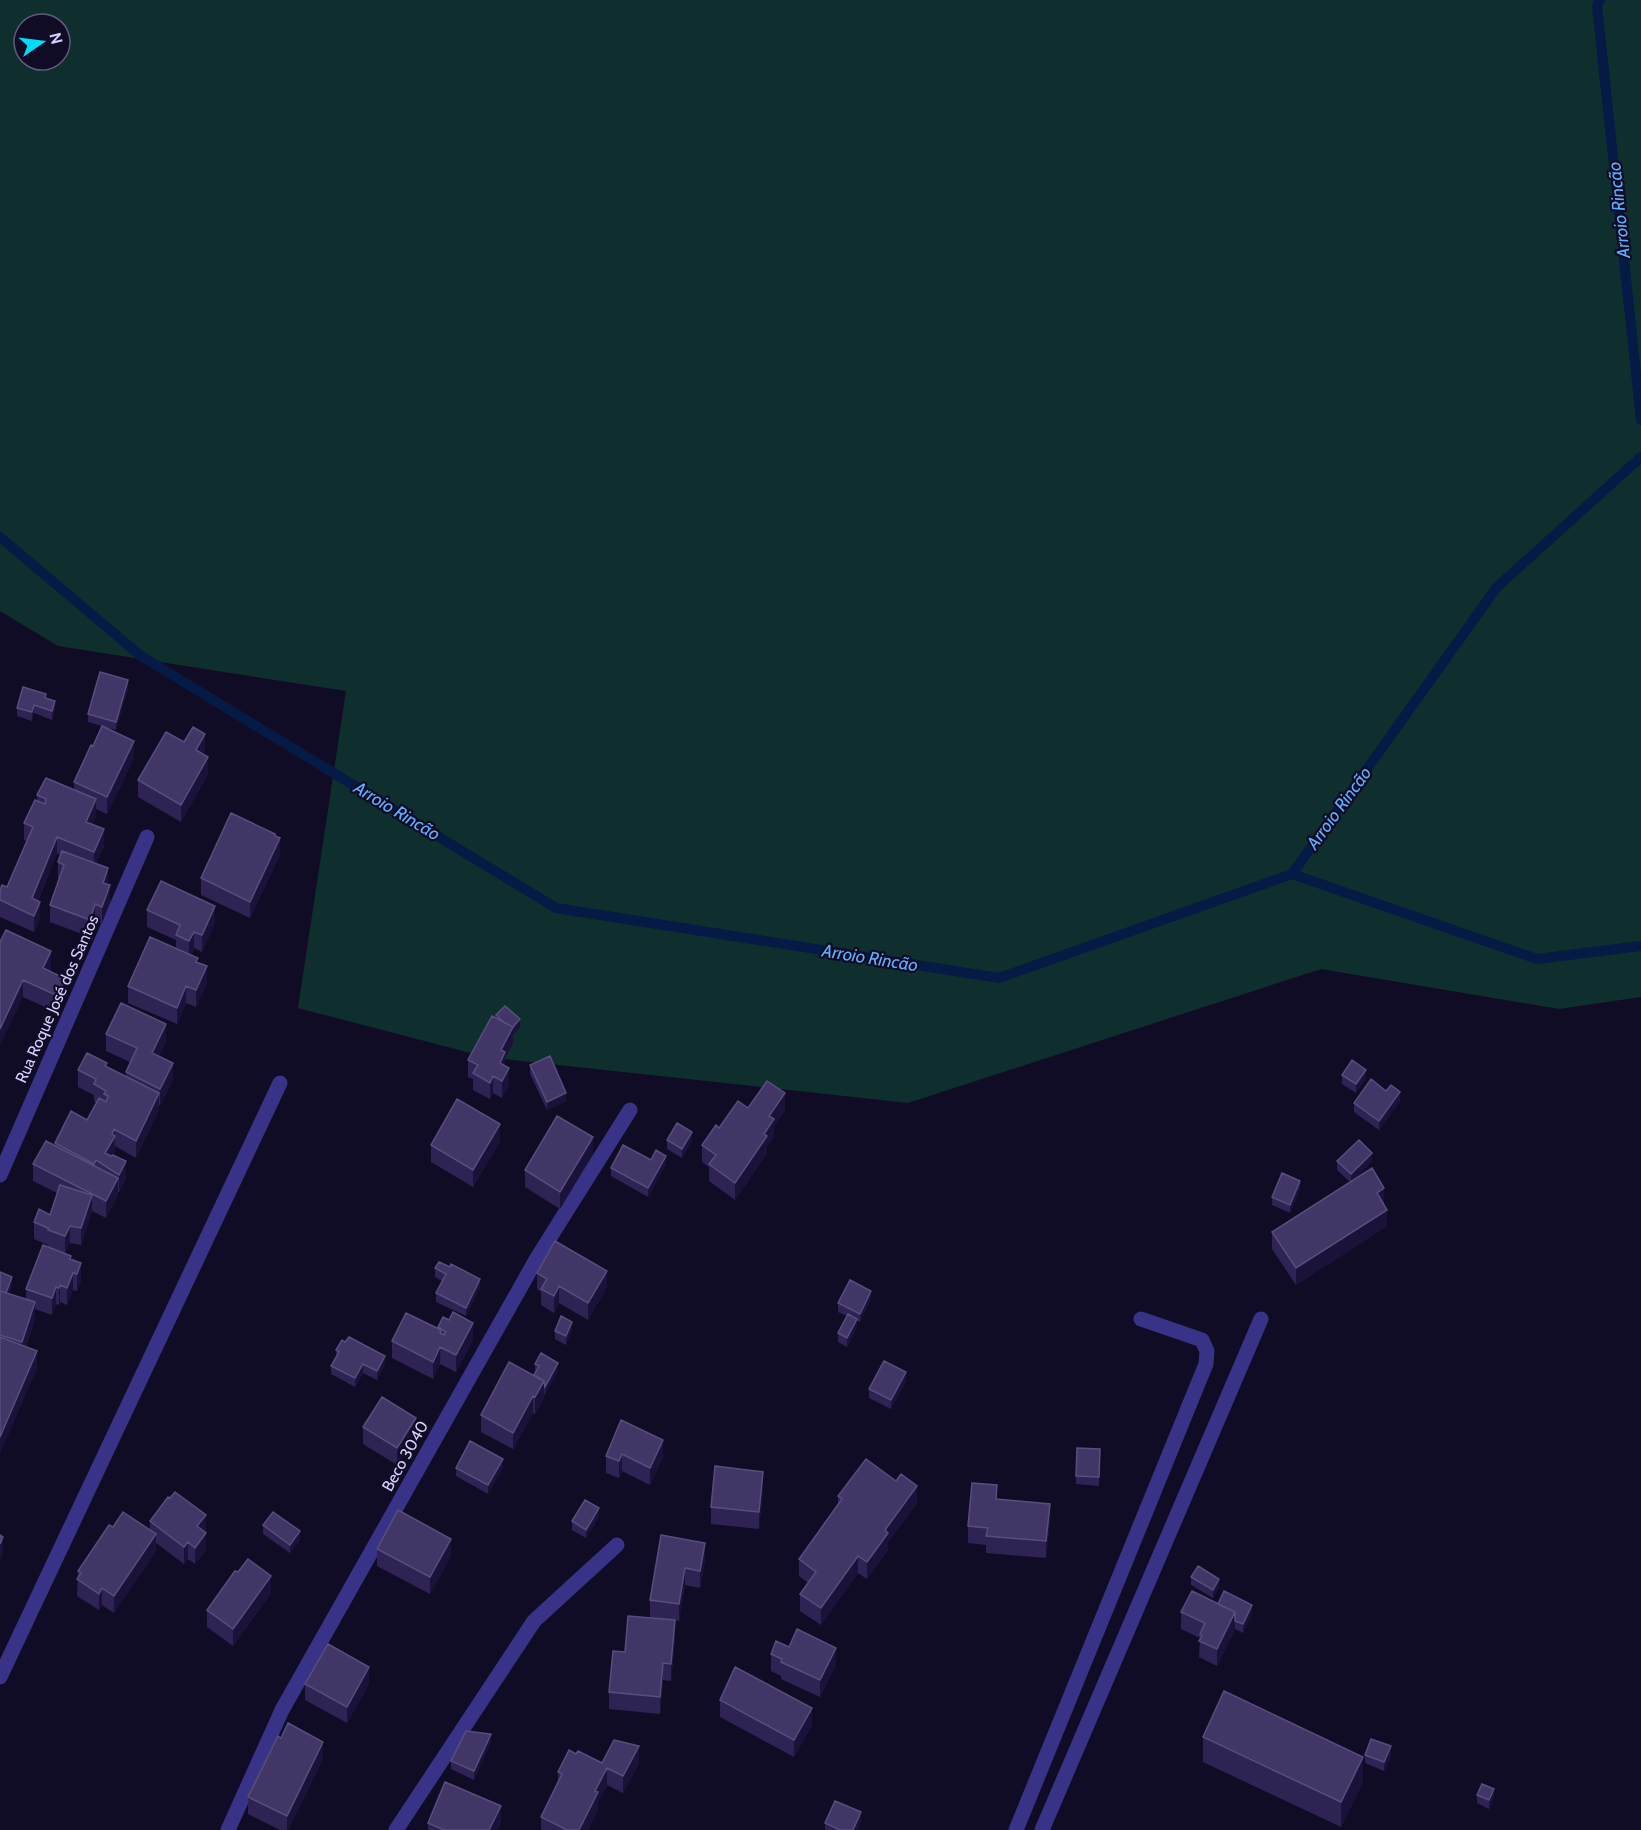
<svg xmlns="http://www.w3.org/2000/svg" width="1641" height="1830" viewBox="0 0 1641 1830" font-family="Cabin,sans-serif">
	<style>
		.green { fill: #0f2f2f; fill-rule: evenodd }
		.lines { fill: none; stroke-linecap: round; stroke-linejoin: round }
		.stream { stroke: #051a45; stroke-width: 10 }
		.lane { stroke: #393388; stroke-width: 15 }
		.street { stroke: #393388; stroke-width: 15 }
		.wall { fill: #2f2354 }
		.shaded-wall { fill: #1b1239 }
		.building { fill: #413666; stroke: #584e7e; stroke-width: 1.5 }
		.labels { text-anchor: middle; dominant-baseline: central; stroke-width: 4.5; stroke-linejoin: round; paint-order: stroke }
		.street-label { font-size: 16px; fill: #d7d0ff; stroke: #110c25 }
		.water-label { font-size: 18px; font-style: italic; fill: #5eafff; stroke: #110c25 }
	</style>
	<rect width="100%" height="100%" fill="#110c25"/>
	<path class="green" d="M0 0H1641V997L1559 1009 1321 969 908 1103 486 1057 298 1008 346 691 58 646 0 611ZM24 24H60V60H24Z"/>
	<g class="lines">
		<path class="stream" d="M1600 0 1597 6 1641 420
			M0 537 141 656 556 908 999 978 1292 874 1497 587 1641 457
			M1292 874 1537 959 1641 946"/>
		<path class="lane" d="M0 1175 147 837
			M228 1830 282 1710 537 1258 630 1110
			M1042 1830 1261 1319"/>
		<path class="street" d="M0 1677 280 1083
			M396 1830 534 1621 617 1545
			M1016 1830 1206 1364 1207 1351 1202 1340 1141 1319"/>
	</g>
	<path class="wall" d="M128 689 116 730 103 727 134 758 107 814 96 809V816L92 825 104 846 96 864 108 884 110 902 102 923 95 921 90 937 50 922V905L59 880 58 879V862L61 855 57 853 38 901 40 919 34 932 0 917V890L7 887 27 841 24 840V823L37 801V795L74 790V782L93 746 102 726 88 722V714Z
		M46 698 55 709 52 720 34 713 32 721 17 716V708Z
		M205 751 203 754 208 774 181 822 138 797V780Z
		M275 836 280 855 250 918 201 895V878Z
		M147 910 215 923 202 952 194 948 191 955 198 962 207 983 196 1007 186 1003 177 1024 128 1003V986L176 949V940L147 927Z
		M0 942 51 968 50 971 66 996 58 1013 23 997Z
		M496 1015 520 1028 513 1035V1044L505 1058V1066L509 1085 502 1098 493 1093 490 1099 473 1090V1079L468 1077V1060L496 1019Z
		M106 1034 166 1041 159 1056 173 1080 160 1106 159 1105V1110L136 1158 115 1146V1153L113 1155 126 1178 119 1192H118V1195L106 1218 92 1211 81 1245 70 1243 65 1253 71 1260 81 1280 77 1291 73 1290 67 1305 60 1302 59 1305 56 1304 52 1315 35 1309V1318L26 1347 37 1368 0 1453V1272L12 1286 9 1294 26 1299V1289L48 1247V1245L34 1239V1222L50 1215 57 1193 33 1181V1164L55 1146V1143L87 1120 96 1103 94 1101V1095L78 1087V1070L107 1067 126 1076V1072L130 1062 106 1051Z
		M530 1065 566 1101 547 1110 530 1074Z
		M1342 1075 1366 1078 1356 1093 1342 1084Z
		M1400 1101 1379 1130 1354 1112V1103Z
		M748 1108 785 1110 774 1126V1136L767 1146V1153L735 1200 709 1181V1167L702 1162V1145L719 1128Z
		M667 1140 692 1141 682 1158 667 1149Z
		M500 1141 473 1187 431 1162V1145Z
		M593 1154 560 1209 525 1187V1170Z
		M651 1160 666 1164 648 1197 611 1176V1168Z
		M1337 1161H1372L1355 1179 1384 1205 1387 1226 1296 1285 1272 1249V1232L1350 1182 1337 1170Z
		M1300 1189 1290 1213 1272 1205V1197Z
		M435 1268 480 1287 466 1316 436 1302V1293L442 1281 435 1277Z
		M537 1273 607 1287 588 1320 559 1303 554 1313 541 1305V1292L537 1289Z
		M871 1299 860 1322 857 1321V1327L847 1347 838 1342V1333L847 1316 838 1312V1303Z
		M449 1320 473 1340 456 1372 440 1364 433 1379 392 1358V1341L438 1329V1327Z
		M572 1330 566 1345 555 1339V1331Z
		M336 1350 385 1364 377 1380 363 1373 355 1387 331 1374V1366L336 1356Z
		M535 1364 558 1371 544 1395V1398L535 1414 533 1413 513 1449 481 1432V1415L534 1375 535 1372Z
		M906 1381 891 1409 869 1398V1389Z
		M363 1427 416 1435 397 1465 363 1444Z
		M663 1440V1457L650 1485 622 1471 619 1478 606 1473V1456Z
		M1100 1449 1099 1486 1076 1484V1476Z
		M503 1467 488 1494 456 1476V1468Z
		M763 1489 759 1529 711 1524V1507Z
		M838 1496 917 1503 888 1542V1550L867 1579 858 1573 821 1625 800 1611V1594L808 1583 799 1576V1559L838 1504Z
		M997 1499 1050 1521 1046 1558 986 1553V1545L968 1543V1526Z
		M599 1517 586 1538 572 1530V1521Z
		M150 1521 206 1532V1550L195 1564 188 1559 184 1564 156 1543V1551L114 1613 102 1605 99 1610 77 1596 78 1571 113 1527 150 1530Z
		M263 1525 300 1540 290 1553 263 1534Z
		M661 1535 705 1560 700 1588 685 1585 679 1621 675 1620V1637L671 1681 663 1680 660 1714 609 1709V1692L625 1652 674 1620 650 1617V1600Z
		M377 1549 451 1556 430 1594 377 1566Z
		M1191 1577 1219 1587 1213 1598 1191 1585Z
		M271 1593 233 1646 207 1627V1610Z
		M1218 1604 1252 1613 1243 1633 1235 1629 1217 1666 1199 1657 1200 1638 1181 1629V1612Z
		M789 1647 836 1664 820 1697 781 1679V1676L771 1671V1654Z
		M305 1684H369L347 1723 305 1700Z
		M720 1700 812 1725 794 1757 720 1717Z
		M1203 1737 1363 1782 1341 1827 1203 1762Z
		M491 1742 474 1780 451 1769V1761Z
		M1365 1755H1391L1384 1771 1365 1763Z
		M323 1759 288 1830H280L248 1814V1797Z
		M602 1763H639L623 1793 607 1785 598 1802V1809L588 1830H541V1817L558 1784V1772Z
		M1477 1795 1494 1797 1489 1809 1477 1803Z
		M861 1821 857 1830H825V1823Z
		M428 1823H501L497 1830H428Z"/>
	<path class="shaded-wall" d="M128 680V689L116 730V722Z
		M55 701V709L52 720V711Z
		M34 705V713L32 721V712Z
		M205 734V751L196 767V750Z
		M134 741V758L107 814V797Z
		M208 757V774L181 822V805Z
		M96 799V816L86 839V822Z
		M104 829V846L94 869V852Z
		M275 834V848L280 838V855L250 918V902Z
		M57 837V853L32 915V898Z
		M108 868V885L103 883Z
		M110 885V902L102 923V907Z
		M40 902V919L34 932V916Z
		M95 904V921L90 937V920Z
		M215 906V923L202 952V935Z
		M194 932V948L189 958V941Z
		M51 951V968L43 985V968Z
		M207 966V983L196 1007V990Z
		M66 979V996L58 1013V996Z
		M23 980V997L0 1046V1029Z
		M186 986V1003L177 1024V1008Z
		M520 1019V1028L513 1035V1044L505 1058V1069L500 1063 501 1050 511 1029Z
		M166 1024V1041L152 1070V1053Z
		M173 1063V1080L160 1106V1089Z
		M509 1068V1085L502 1098V1081Z
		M1366 1070V1078L1356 1093V1084Z
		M493 1076V1093L490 1099V1083Z
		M1400 1092V1101L1379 1130V1121Z
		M159 1093V1110L136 1158V1141Z
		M566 1093V1101L547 1110V1102Z
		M785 1093V1110L774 1126V1136L767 1146V1153L735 1200V1183L764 1134 769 1116Z
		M500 1124V1141L473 1187V1170Z
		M114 1129 115 1153 107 1168 105 1153Z
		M692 1132V1141L682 1158V1149Z
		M593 1137V1154L560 1209V1192Z
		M1372 1153V1161L1351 1183V1174Z
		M666 1156V1164L648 1197V1188Z
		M126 1161V1178L119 1192V1175Z
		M118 1178V1195L106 1218V1201Z
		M1300 1181V1189L1290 1213V1205Z
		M1384 1188V1205L1377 1193Z
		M92 1195V1212L81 1245V1228Z
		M1387 1210V1226L1296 1285V1268Z
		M70 1226V1243L65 1253V1236Z
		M81 1263V1280L77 1291V1274Z
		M607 1271V1287L588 1320V1303Z
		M73 1273V1290L67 1305V1288Z
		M12 1277V1286L6 1302V1293Z
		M480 1279V1287L466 1316V1308Z
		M60 1285V1302L59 1305V1288Z
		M559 1286V1303L554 1313V1296Z
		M56 1287V1304L52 1315V1298Z
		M871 1291V1299L860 1322V1314Z
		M35 1302V1318L22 1358V1342Z
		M857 1319V1327L847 1347V1338Z
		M572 1322V1330L566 1345V1336Z
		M473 1323V1340L456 1372V1355Z
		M441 1330 440 1364 433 1379V1362Z
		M37 1351V1368L0 1453V1437Z
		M385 1356V1364L377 1380V1371Z
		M558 1363V1371L545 1395V1387Z
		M363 1364V1373L355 1387V1378Z
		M906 1372V1381L891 1409V1400Z
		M544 1381V1398L535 1414V1397Z
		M533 1396V1413L513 1449V1433Z
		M416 1418V1435L397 1465V1448Z
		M663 1440V1457L650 1485V1468Z
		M622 1454V1471L619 1478V1461Z
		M503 1459V1467L488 1494V1485Z
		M763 1472V1489L759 1529V1512Z
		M917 1486V1503L888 1542V1550L867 1579V1562L885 1530Z
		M1050 1504V1521L1046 1558V1541Z
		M599 1508V1517L586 1538V1530Z
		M206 1515V1532L197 1543V1526Z
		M300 1531V1540L290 1553V1545Z
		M206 1533V1550L195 1564V1548Z
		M156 1534V1551L114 1613V1596Z
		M3 1537V1554L0 1560V1544Z
		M451 1539V1556L430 1594V1577Z
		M188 1542V1559L184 1564V1547Z
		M705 1543V1560L700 1588V1571Z
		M858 1556V1573L821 1625V1608Z
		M685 1568V1585L679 1621V1604Z
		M271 1576V1593L233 1646V1629Z
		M1219 1579V1587L1213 1598V1590Z
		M102 1588V1605L99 1610V1594Z
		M1252 1605V1613L1243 1633V1624Z
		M1235 1612V1629L1217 1666V1649Z
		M675 1620V1637L671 1681V1664Z
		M836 1648V1664L820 1697V1680Z
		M663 1663V1680L660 1714V1697Z
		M369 1667V1684L347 1723V1707Z
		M812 1708V1725L794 1757V1740Z
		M491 1734V1742L474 1780V1771Z
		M323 1742V1759L288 1830H287V1816Z
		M639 1746V1763L623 1793V1776Z
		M1391 1746V1755L1384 1771V1762Z
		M1363 1757V1782L1341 1827V1802Z
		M607 1768V1785L598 1802V1809L588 1830H579L595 1791Z
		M1494 1789V1797L1489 1809V1800Z
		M501 1806V1823L497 1830H489Z
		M861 1812V1821L857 1830H853Z"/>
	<path class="building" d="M100 672 128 680 116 722 88 714Z
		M23 687 46 694 45 698 55 701 52 711 34 705 32 712 17 708Z
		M102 726 134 741 107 797 74 782 91 745 93 746Z
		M193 727 205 734 196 750 208 757 181 805 138 780 166 732 184 742Z
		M46 778 96 799 86 822 104 829 94 852 57 837 32 898 40 902 34 916 0 900V890L2 885 7 887 33 827 24 823 35 800 45 804 46 799 37 795Z
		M231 813 275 834V836L280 838 250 902 201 878Z
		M62 851 108 868 103 883 110 885 102 907 95 904 90 920 50 905 64 865 58 862Z
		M161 881 215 906 202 935 194 932 189 941 176 935 180 925 147 910Z
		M6 930 51 951 43 968 66 979 58 996 23 980 0 1029V942Z
		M150 937 198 958 196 962 207 966 196 990 186 986 177 1008 128 986Z
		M121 1003 166 1024 152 1053 173 1063 160 1089 126 1072 137 1048 106 1034Z
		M505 1006 520 1019 513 1027 505 1023 496 1015Z
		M492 1016 513 1027 501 1050 505 1052 500 1063 509 1068 502 1081 493 1076 490 1083 473 1073 478 1065 468 1060Z
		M87 1053 107 1063 105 1066 159 1093 136 1141 114 1129 112 1134 115 1136 105 1153 111 1156 113 1155 126 1161 119 1175 96 1160 94 1164 55 1143 71 1111 87 1120 99 1098 106 1102 108 1096 104 1094 106 1091 94 1084 96 1079 78 1070Z
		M550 1056 566 1093 547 1102 530 1065Z
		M1352 1060 1366 1070 1356 1084 1342 1075Z
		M1371 1079 1386 1091 1391 1085 1400 1092 1379 1121 1354 1103Z
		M767 1081 785 1093 769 1116 774 1119 764 1134 767 1136 735 1183 709 1164 716 1155 702 1145 716 1125 719 1128 738 1101 748 1108Z
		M457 1099 500 1124 473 1170 431 1145Z
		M557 1116 593 1137 560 1192 525 1170Z
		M677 1123 692 1132 682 1149 667 1140Z
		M1359 1140 1372 1153 1351 1174 1337 1161Z
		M46 1141 118 1178 106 1201 33 1164Z
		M623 1145 651 1160 656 1150 666 1156 648 1188 611 1168Z
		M1372 1168 1384 1188 1377 1193 1387 1210 1296 1268 1272 1232Z
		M1282 1173 1300 1181 1290 1205 1272 1197Z
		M60 1185 92 1195 81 1228 70 1226 65 1236 48 1230V1228L34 1222 39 1209 50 1215Z
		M555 1241 607 1271 588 1303 559 1286 554 1296 541 1289 547 1279 537 1273Z
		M43 1245 71 1256 70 1259 81 1263 77 1274 73 1273 67 1288 60 1285 59 1288 56 1287 52 1298 26 1289Z
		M439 1262 450 1267 451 1264 480 1279 466 1308 436 1293 446 1274 435 1268Z
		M0 1272 12 1277 6 1293 0 1291Z
		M850 1280 871 1291 860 1314 838 1303Z
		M0 1291 35 1302 22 1342 0 1335Z
		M453 1312 473 1323 456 1355 440 1347 433 1362 392 1341 406 1313 441 1330 440 1333 444 1335 446 1332 438 1327 443 1317 449 1320Z
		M848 1314 857 1319 847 1338 838 1333Z
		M561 1316 572 1322 566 1336 555 1331Z
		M0 1337 37 1351 0 1437Z
		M349 1337 385 1356 377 1371 363 1364 355 1378 331 1366 339 1352 336 1350 342 1340 345 1342Z
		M541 1353 558 1363 545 1387 544 1381 534 1375 539 1366 535 1364Z
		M884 1361 906 1372 891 1400 869 1389Z
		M509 1362 544 1381 535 1397 533 1396 513 1433 481 1415Z
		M382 1397 416 1418 397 1448 363 1427Z
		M621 1420 663 1440 650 1468 622 1454 619 1461 606 1456Z
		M470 1441 503 1459 488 1485 456 1468Z
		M1077 1448 1100 1449 1099 1477 1076 1476Z
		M866 1459 896 1481 901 1474 917 1486 885 1530 888 1533 867 1562 858 1556 821 1608 800 1594 816 1572 799 1559 842 1499 838 1496Z
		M715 1466 763 1472 759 1512 711 1507Z
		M972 1483 997 1485 996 1499 1050 1504 1046 1541 986 1536 988 1528 968 1526Z
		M175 1492 206 1515 197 1526 206 1533 195 1548 188 1542 184 1547 150 1521 168 1497 170 1498Z
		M585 1500 599 1508 586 1530 572 1521Z
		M398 1510 451 1539 430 1577 377 1549Z
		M123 1512 156 1534 114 1596 102 1588 99 1594 77 1579 81 1573 78 1571 109 1525 113 1527Z
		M273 1512 300 1531 290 1545 263 1525Z
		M0 1535 3 1537 0 1544Z
		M661 1535 705 1543 700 1571 685 1568 679 1604 650 1600Z
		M248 1559 271 1576 233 1629 207 1610 235 1571 238 1572Z
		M1198 1566 1219 1579 1213 1590 1191 1577Z
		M1192 1591 1235 1612 1217 1649 1199 1641 1202 1636 1200 1634 1205 1623 1181 1612Z
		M1224 1591 1252 1605 1243 1624 1235 1621V1612L1218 1604Z
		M628 1616 675 1620 671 1664 663 1663 660 1697 609 1692 613 1651 625 1652Z
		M797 1629 836 1648 820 1680 781 1662 782 1659 771 1654 776 1641 789 1647Z
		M328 1644 369 1667 347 1707 305 1684Z
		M735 1667 812 1708 794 1740 720 1700Z
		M1224 1691 1363 1757 1341 1802 1203 1737Z
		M288 1723 323 1742 287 1816 248 1797 278 1736 281 1738Z
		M466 1731 491 1734 474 1771 451 1761Z
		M1371 1739 1391 1746 1384 1762 1365 1755Z
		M614 1740 639 1746 623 1776 607 1768 595 1791 598 1792 579 1830H567L541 1817 562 1774 558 1772 569 1750 576 1754 578 1751 602 1763Z
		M445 1782 501 1806 489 1830H444L428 1823Z
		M1482 1784 1494 1789 1489 1800 1477 1795Z
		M835 1801 861 1812 853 1830H840L825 1823Z"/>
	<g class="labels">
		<g class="street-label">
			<text transform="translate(57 999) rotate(-66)">Rua Roque José dos Santos</text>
			<text transform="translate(405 1456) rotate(-61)">Beco 3040</text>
		</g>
		<g class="water-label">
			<text transform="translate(1619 210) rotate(-96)">Arroio Rincão</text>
			<text transform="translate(1339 808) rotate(-54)">Arroio Rincão</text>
			<text transform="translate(397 811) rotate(31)">Arroio Rincão</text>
			<text transform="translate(870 958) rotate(9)">Arroio Rincão</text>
		</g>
	</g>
	<g transform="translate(42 42) rotate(76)"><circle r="28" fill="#110c25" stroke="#605a7c" stroke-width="1.5"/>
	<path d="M0-4.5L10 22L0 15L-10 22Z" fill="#00dafb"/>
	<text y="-9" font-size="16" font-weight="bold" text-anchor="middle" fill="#d7d0ff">N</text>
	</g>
</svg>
